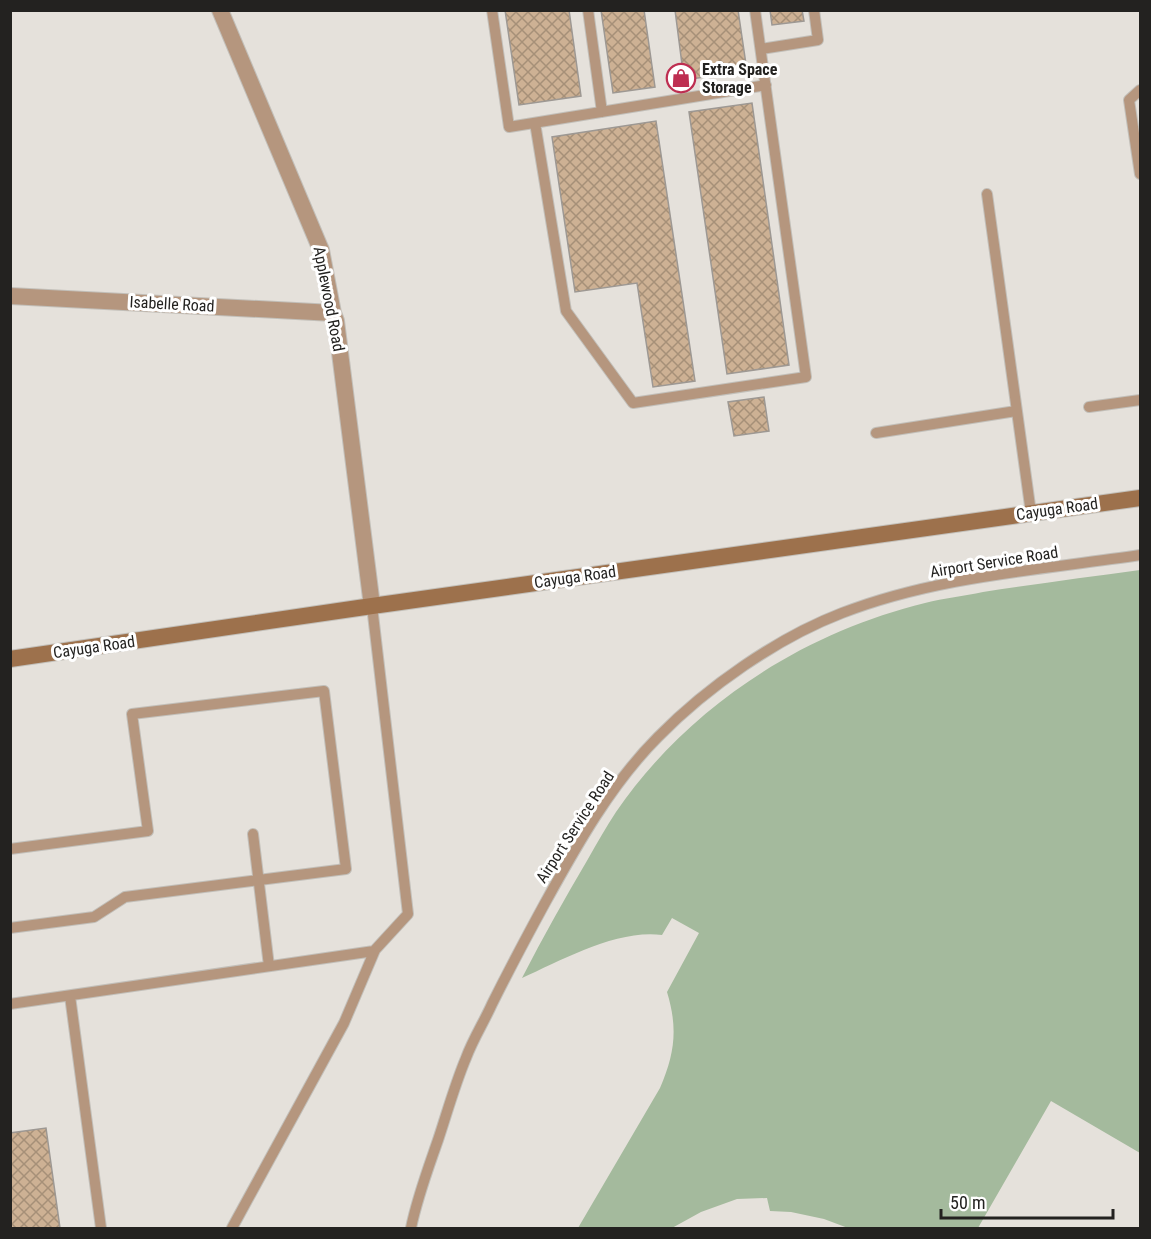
<svg xmlns="http://www.w3.org/2000/svg" width="1151" height="1239" viewBox="0 0 1151 1239" font-family="'Roboto Condensed',sans-serif">
	<style>
		.grass { fill: #a4ba9d }
		.building { fill: url(#building-cross-hatch); stroke: #9d9893; stroke-width: 1.5 }
		.lines { fill: none; stroke-linecap: round; stroke-linejoin: round }
		.service-casing { stroke: #c2bfb9; stroke-width: 12 }
		.minor-casing { stroke: #c2bfb9; stroke-width: 18 }
		.secondary-casing { stroke: #c2bfb9; stroke-width: 18 }
		.service { stroke: #b5967e; stroke-width: 10 }
		.minor { stroke: #b5967e; stroke-width: 16 }
		.secondary { stroke: #9d714c; stroke-width: 16 }
		.labels { text-anchor: middle; dominant-baseline: central; stroke-width: 6; stroke-linejoin: round; paint-order: stroke }
		.poi-label { font-size: 16px; font-weight: bold; fill: #232220; stroke: #fff; text-anchor: start }
		.street-label { font-size: 16px; fill: #232220; stroke: #fff }
	</style>
	<defs>
		<pattern id="building-cross-hatch" width="8" height="8" patternUnits="userSpaceOnUse" patternTransform="scale(1.5)"><rect width="8" height="8" fill="#cdb194"/><path d="M0 0l8 8M0 8l8-8" fill="none" stroke="#a69078"/></pattern>
	</defs>
	<rect width="100%" height="100%" fill="#e5e1db"/>
	<path class="grass" d="M1140 570V1153L1051 1101 978 1228H848L824 1219 791 1212 770 1211 767 1198 737 1199 701 1212 672 1228H578L660 1088C675 1053 678 1028 667 992L699 933 672 918 662 935C617 929 562 960 522 978 543 937 565 898 588 859 597 843 606 827 616 812 688 707 802 633 925 603 944 598 964 596 983 592 1035 584 1088 577 1140 570Z"/>
	<path class="building" d="M505 10H569L581 96 519 105Z
		M601 10H644L655 87 613 93Z
		M675 10H738L747 71 684 80Z
		M770 10H802L804 21 772 25Z
		M752 103 789 365 727 374 689 112Z
		M656 121 695 381 653 387 637 283 575 292 552 137Z
		M764 397 769 431 734 436 728 402Z
		M46 1128 60 1228H10V1133Z"/>
	<g class="lines">
		<g class="service-casing">
			<path id="service" d="M492 10 509 127 766 85
				M588 10 602 112
				M761 49 818 40 814 10
				M1140 90 1129 100 1140 174
				M535 123 566 311 633 403 806 377 755 10
				M987 194 1031 513
				M1089 407 1140 400
				M876 433 1016 411
				M253 834 269 966
				M10 849 148 831 132 714 324 691 346 869 125 897 94 917 10 928
				M70 996 101 1228
				M10 1004 374 951 408 914 372 606
				M232 1228 344 1023 375 950
				M411 1228C417 1198 428 1169 438 1140 447 1113 455 1084 466 1058 473 1039 484 1022 492 1004 509 970 527 936 545 903 577 845 611 784 658 737 707 687 777 638 842 613 937 576 1041 570 1140 555"/>
		</g>
		<g class="minor-casing">
			<path id="minor" d="M220 10 321 250 333 313 336 321 372 606
				M10 296 333 313"/>
		</g>
		<g class="secondary-casing">
			<path id="secondary" d="M10 659 372 606 1140 498"/>
		</g>
		<use href="#service" class="service"/>
		<use href="#minor" class="minor"/>
		<use href="#secondary" class="secondary"/>
	</g>
	<defs>
		<g id="shop-ring" transform="scale(1.5)"><circle r="9.5" fill="#fff" stroke="#be2e51" stroke-width="1.5"/><path d="M-5-2.5h2.3a2.7 3.5 0 0 1 5.4 0H5L5.5 6h-11ZM-1.5-2.5h3a1.5 2.3 0 0 0-3 0Z" fill="#be2e51"/></g>
	</defs>
	<g fill-rule="evenodd">
		<use href="#shop-ring" x="681" y="78"/>
	</g>
	<g class="labels">
		<g class="poi-label">
			<text x="702" y="69">Extra Space<tspan x="702" dy="18">Storage</tspan></text>
		</g>
		<g class="street-label">
			<text transform="translate(329 299) rotate(79)">Applewood Road</text>
			<text transform="translate(172 304) rotate(3)">Isabelle Road</text>
			<text transform="translate(1057 509) rotate(-8)">Cayuga Road</text>
			<text transform="translate(994 562) rotate(-9)">Airport Service Road</text>
			<text transform="translate(575 577) rotate(-8)">Cayuga Road</text>
			<text transform="translate(94 647) rotate(-8)">Cayuga Road</text>
			<text transform="translate(575 827) rotate(-57)">Airport Service Road</text>
		</g>
	</g>
	<rect width="1151" height="1239" fill="none" stroke="#232220" stroke-width="24"/>
	<path d="M941 1209v9h172v-9" fill="none" stroke="#232220" stroke-width="3"/>
	<text x="950" y="1209" font-size="18" fill="#232220" stroke="#ffffff" stroke-width="4.5" paint-order="stroke">50 m</text>
</svg>
